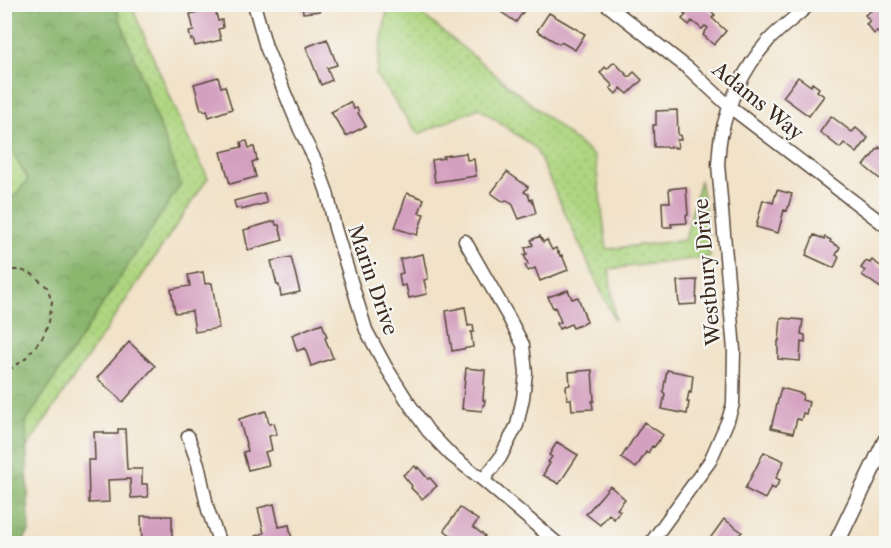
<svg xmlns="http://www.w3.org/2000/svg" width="891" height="548" viewBox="0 0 891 548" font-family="'Libre Caslon Text',serif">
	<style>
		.grass { fill: url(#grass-dots); stroke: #74804f; stroke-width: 1.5 }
		.forest { fill: url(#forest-crowns); stroke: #627046; stroke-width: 1.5 }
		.building { fill: #d4a0c0 }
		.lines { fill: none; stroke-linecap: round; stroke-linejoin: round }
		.minor-casing { stroke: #564638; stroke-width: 15 }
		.tertiary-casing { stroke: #564638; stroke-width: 18 }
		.path { stroke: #564638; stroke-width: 2; stroke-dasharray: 4.5 4.5; stroke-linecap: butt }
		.minor { stroke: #fff; stroke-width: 12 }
		.tertiary { stroke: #fff; stroke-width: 15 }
		.labels { text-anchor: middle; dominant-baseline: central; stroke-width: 4.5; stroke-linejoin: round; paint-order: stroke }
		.street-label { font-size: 20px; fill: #3b2a1e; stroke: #f6f6f2 }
	</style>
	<defs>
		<pattern id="grass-dots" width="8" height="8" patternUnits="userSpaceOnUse" patternTransform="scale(1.5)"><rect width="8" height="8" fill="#aed580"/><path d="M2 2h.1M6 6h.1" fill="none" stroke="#97b76e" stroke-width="1.8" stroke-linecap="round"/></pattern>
		<pattern id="forest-crowns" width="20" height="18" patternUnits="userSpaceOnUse" patternTransform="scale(1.5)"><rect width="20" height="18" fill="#8ab66e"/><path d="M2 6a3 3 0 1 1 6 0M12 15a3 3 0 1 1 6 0" fill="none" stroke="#72945a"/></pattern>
	</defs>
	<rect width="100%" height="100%" fill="#f6f6f2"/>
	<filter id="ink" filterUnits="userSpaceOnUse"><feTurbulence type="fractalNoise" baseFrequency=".0167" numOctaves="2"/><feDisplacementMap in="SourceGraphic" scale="12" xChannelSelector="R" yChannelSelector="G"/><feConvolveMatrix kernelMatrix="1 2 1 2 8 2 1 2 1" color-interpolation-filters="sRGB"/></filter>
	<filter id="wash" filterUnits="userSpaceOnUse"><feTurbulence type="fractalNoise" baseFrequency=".008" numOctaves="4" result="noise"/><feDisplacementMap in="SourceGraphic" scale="24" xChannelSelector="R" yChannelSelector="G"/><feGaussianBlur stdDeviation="1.35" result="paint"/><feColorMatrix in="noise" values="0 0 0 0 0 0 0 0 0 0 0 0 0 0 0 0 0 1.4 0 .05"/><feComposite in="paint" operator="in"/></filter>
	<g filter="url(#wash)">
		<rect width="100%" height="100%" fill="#f1e2c8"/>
		<path class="grass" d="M5 5H131L187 136 208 178 5 480Z
			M388 5H411L595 157 607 249 685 240 700 180 704 202 710 257 609 269 615 321 535 148 479 108 418 134 376 75Z"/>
		<path class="forest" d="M4 5H115L181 184 26 422 29 532 21 544 4 543V207L28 180 5 140Z"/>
		<g id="blocks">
			<path class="building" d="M302 4H326V6L319 7 320 11 303 13Z
				M501 4H529L516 22 501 12 504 7Z
				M687 4H704L715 15 712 18 726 31 714 45 703 35 708 28 705 26 702 29 692 21 689 25 682 19 686 15 682 11Z
				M872 4H880L881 6 886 5V30L880 35 877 31 874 34 866 24 870 21 865 15 872 10 869 6Z
				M215 9 218 21 222 20 223 28 218 29 221 40 195 46 193 39 191 40 189 32 194 31 190 14Z
				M549 13 585 34 575 50 561 42 559 44 537 31Z
				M327 39 337 65 327 68 332 80 321 85 306 47Z
				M614 62 629 77 634 72 642 80 628 94 621 88 616 94 610 88 613 86 600 73 605 67 607 69Z
				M218 77 221 87 225 86 232 109 209 117 207 110 204 111 203 109 201 110 194 84Z
				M798 77 811 86 812 83 819 88 817 91 824 96 809 116 783 97Z
				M350 102 354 109 357 108 359 112 358 113 366 126 346 136 331 112Z
				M677 110 678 135H680L681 140H677L678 148H675V147H654L653 125H656V111Z
				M831 116 852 132 856 128 868 138 857 153 844 143 840 148 820 132Z
				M247 141 249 148 254 147 257 160 252 162 256 177 230 184 221 152 242 147 241 142Z
				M879 147 886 153V179L883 176 880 179 864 166Z
				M466 153 467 160 474 159 476 176 435 182 432 160 444 158 443 156Z
				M507 172 528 187 524 192 528 194 530 200 532 199 536 213 519 219 513 205 506 200 504 202 491 193Z
				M686 187 688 215H686L687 223 671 224 672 227H663L662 202H670L669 189Z
				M777 190 792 194 787 211 784 210 778 233 756 227 763 200 773 203Z
				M264 193 267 203 241 210V207L236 209 234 201Z
				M407 193 424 199 419 213 424 214 417 235 395 228Z
				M275 221 276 225H279L283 240 248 250 244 230Z
				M814 235 824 239 825 237 831 240 830 242 840 247 836 255 839 257 834 268 806 255Z
				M540 236 543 242 547 240 552 250 556 248 558 253 559 252 560 256 562 255 568 270 540 281 535 268 528 271 525 265 528 264 524 255 527 254 525 248 533 245 531 240Z
				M423 254 428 279 424 280 427 294 409 298 406 285 401 286 399 274 403 273 400 259Z
				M291 257 300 292 281 296 279 285H277L271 261Z
				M872 260 886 270V288L883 286 881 288 862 275 865 271 861 268 866 261 870 263Z
				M203 272 205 284 212 283 219 328 195 332 192 311 175 313 171 289 190 286 188 275Z
				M697 280 696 304 679 305 677 281Z
				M568 290 572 299 578 297 587 322 573 328 571 324 559 329 557 323 561 322 555 307 553 308 548 297Z
				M465 307 468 326 473 325 474 332H471L473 347 452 351 446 311Z
				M781 318 803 320 801 334 805 335V343L801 342 800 361 778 359V341H779Z
				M322 323 327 337 325 338 333 358 311 366 305 348 297 351 292 335Z
				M129 342 155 366 123 402 97 378Z
				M466 368 485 370 483 400H485L484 405H483L482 411 462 409Z
				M592 370 594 401H592L593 409 572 410 571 399H567L566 386 570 385 569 372Z
				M667 370 693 375 691 393 689 392 687 402H689L687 414 662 409 665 394 663 392Z
				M781 388 803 394 802 400 809 402 806 414 803 413 801 420 797 419 793 433 771 428Z
				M266 411 269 424 274 423 277 434 269 436 272 450 265 452 269 465 248 470 243 452 248 451 239 419Z
				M644 422 663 435 654 447 652 446 648 453 646 452 636 468 621 458Z
				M118 429H125L127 469H142V484H147L148 497 131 498 130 479 108 480 109 502 89 503 88 460H95L94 432H104V434H118Z
				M557 442 578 455 559 484 543 475 550 463 548 462 552 457 549 455Z
				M764 452 784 461 776 478 780 480 775 489 771 487 765 499 745 489Z
				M415 466 417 469 418 467 428 479 430 478 437 486 422 499 411 488 412 486 403 475Z
				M610 486 625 499 617 509 620 511 614 519 609 514 600 525 586 514Z
				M274 504 279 527 289 525 293 544H257L255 536 264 533 258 508Z
				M460 508 478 520 473 527 485 536 481 542 479 541 477 544H457L459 541 444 530Z
				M141 516H172V544H142Z
				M724 519 742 532 740 534 732 544H706Z"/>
		</g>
	</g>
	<g filter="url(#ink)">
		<use href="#blocks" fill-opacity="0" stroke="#564638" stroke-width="1.5"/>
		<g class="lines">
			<g class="minor-casing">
				<path id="minor" d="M254 4 266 47 300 130 316 162 327 192 335 228 366 330 386 367 410 405 428 431 451 455 483 480 558 544
					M606 4 689 69 730 107 886 226
					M465 241 509 318 523 345 526 373 523 398 517 425 500 458 483 480
					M188 436 198 464 208 510 220 544
					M650 544 710 461 728 420 733 404 734 350 718 164C719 155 719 145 721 136 728 102 745 67 768 41 781 27 796 17 810 4"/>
			</g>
			<g class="tertiary-casing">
				<path id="tertiary" d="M836 544 886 440"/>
			</g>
			<path class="path" d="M4 270H21L32 274 47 287 52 301 49 322 43 337 24 360 4 373"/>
			<use href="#minor" class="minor"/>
			<use href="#tertiary" class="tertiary"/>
		</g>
	</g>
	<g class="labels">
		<g class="street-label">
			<text transform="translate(758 101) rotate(39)">Adams Way</text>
			<text transform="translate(707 272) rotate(-95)">Westbury Drive</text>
			<text transform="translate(373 280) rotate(71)">Marin Drive</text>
		</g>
	</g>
	<rect width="891" height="548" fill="none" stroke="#f6f6f2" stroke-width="24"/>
</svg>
